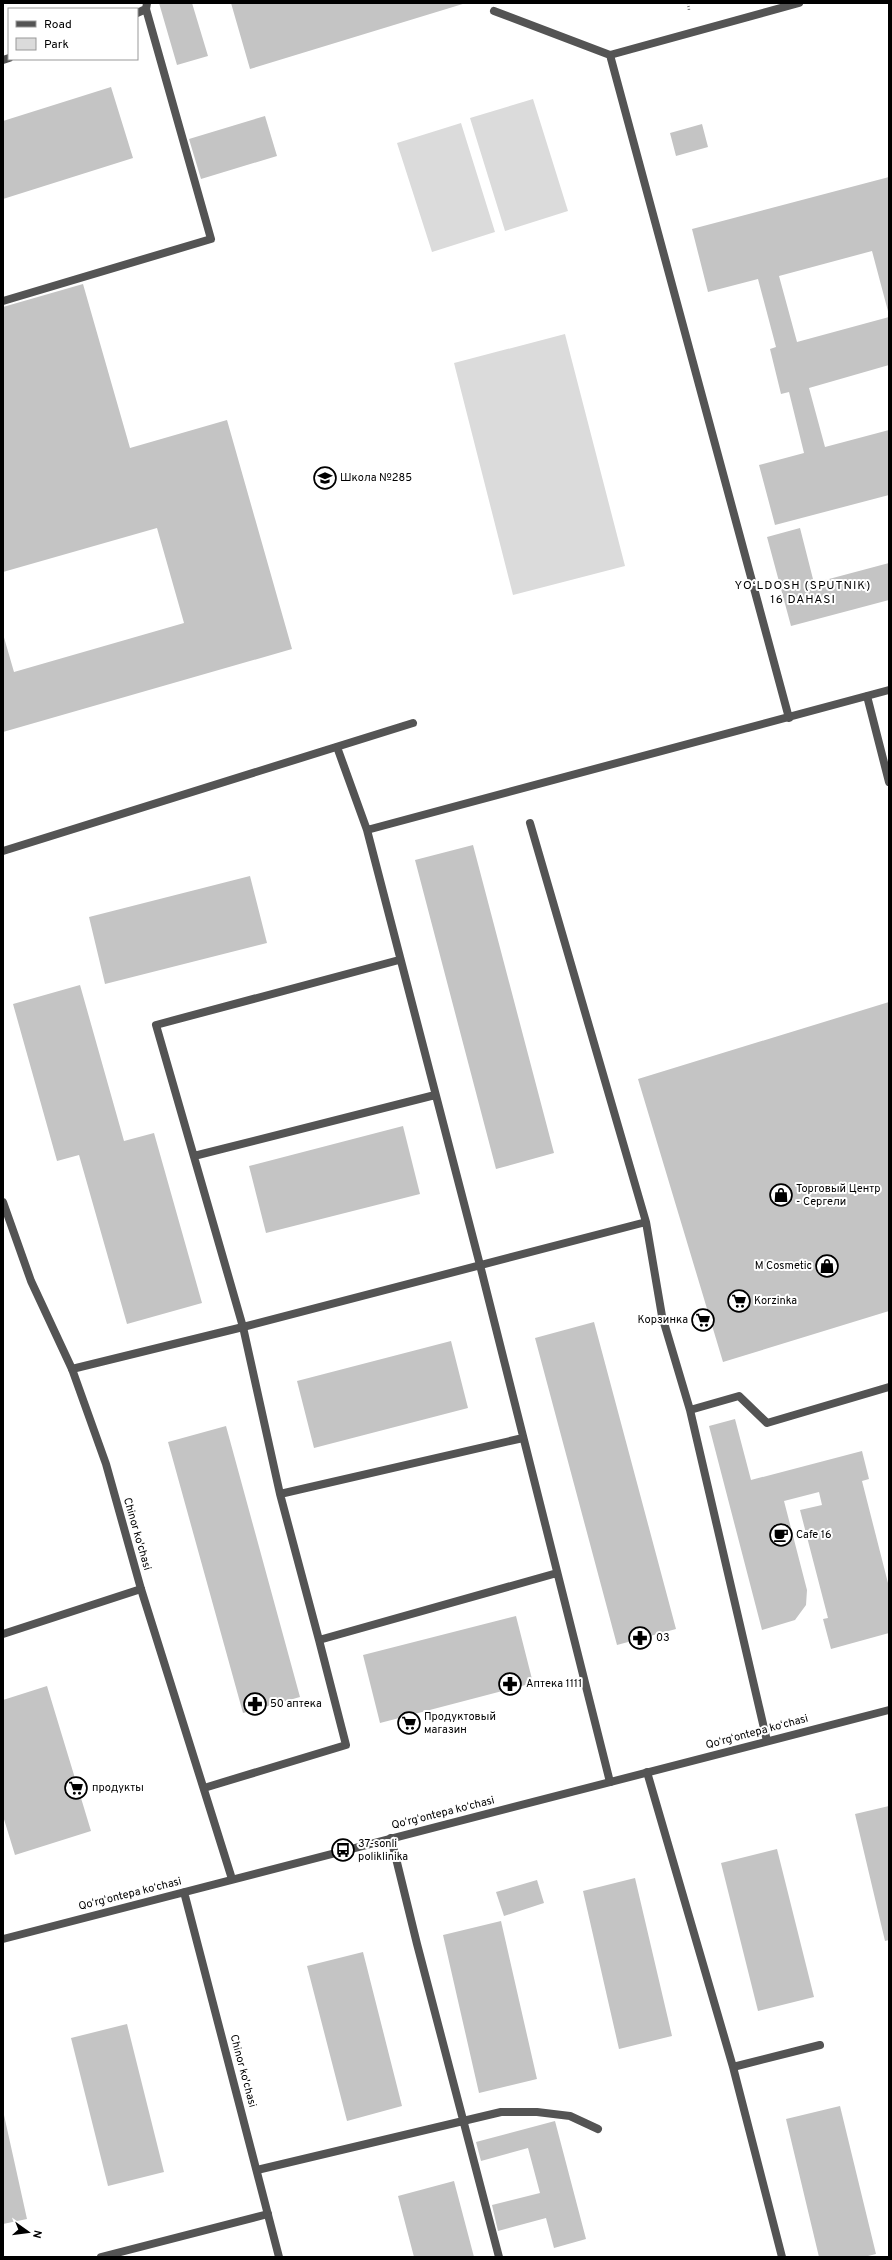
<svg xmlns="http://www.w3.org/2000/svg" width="892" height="2260" viewBox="0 0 892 2260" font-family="Overpass,sans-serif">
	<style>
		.green { fill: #dbdbdb }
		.building { fill: #c4c4c4 }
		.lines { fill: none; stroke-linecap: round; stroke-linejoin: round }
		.path { stroke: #767676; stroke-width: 2.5; stroke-dasharray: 1 2; stroke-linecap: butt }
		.service { stroke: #545454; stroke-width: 8 }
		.tertiary { stroke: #545454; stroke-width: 8 }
		.labels { text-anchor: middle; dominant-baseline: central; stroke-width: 4; stroke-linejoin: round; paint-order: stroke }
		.poi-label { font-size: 11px; fill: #000; stroke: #fff; text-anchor: start }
		.street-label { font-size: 11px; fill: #000; stroke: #fff }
		.neighbourhood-label { font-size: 12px; letter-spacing: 1px; fill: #000; stroke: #fff }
	</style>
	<rect width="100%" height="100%" fill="#fff"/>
	<path class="green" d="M533 99 568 211 505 231 470 118Z
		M461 123 495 232 432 252 397 143Z
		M565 334 625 566 513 595 454 363Z"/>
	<path class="building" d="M159 3H192L208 56 177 65Z
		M231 3H466L250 69Z
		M111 87 133 158 3 199V121Z
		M265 116 277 156 201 179 189 139Z
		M702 124 708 147 676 156 670 133Z
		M889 177V315L872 251 779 276 797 342 889 317V365L809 388 825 447 889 430V495L775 525 759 465 804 453 789 392 781 394 770 349 776 347 758 279 708 292 692 229Z
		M83 284 130 448 227 420 292 649 3 732V634L14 672 184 623 157 528 3 572V307Z
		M800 528 814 583 889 563V600L791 626 767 537Z
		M473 845 554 1153 496 1169 415 860Z
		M250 876 267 943 105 984 89 917Z
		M80 985 124 1141 154 1133 202 1303 127 1324 79 1155 57 1161 13 1004Z
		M889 1002V1311L723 1362 638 1079Z
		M403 1126 420 1194 266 1233 249 1166Z
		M594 1322 676 1629 617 1645 535 1338Z
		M451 1341 468 1408 314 1448 297 1381Z
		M735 1419 751 1480 862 1451 869 1479 862 1481 889 1587V1633L831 1649 823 1619 828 1618 800 1510 822 1505 819 1492 784 1501 807 1590 806 1605 795 1620 762 1630 709 1426Z
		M226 1426 300 1697 243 1713 168 1442Z
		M516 1616 533 1683 380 1723 363 1655Z
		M47 1686 91 1831 15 1855 3 1816V1700Z
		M889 1806V1940L885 1941 855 1814Z
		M777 1849 814 1997 758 2011 721 1863Z
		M635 1878 672 2036 619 2049 583 1891Z
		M537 1880 544 1903 504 1916 496 1892Z
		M501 1921 537 2079 479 2093 443 1935Z
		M363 1952 402 2106 347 2121 307 1966Z
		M127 2024 164 2172 108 2186 71 2038Z
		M840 2106 876 2254 864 2257H819L786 2119Z
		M4 2115 27 2219 3 2224V2116Z
		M555 2121 586 2239 554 2248 546 2218 498 2231 492 2205 540 2193 528 2148 481 2161 476 2142Z
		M454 2181 474 2257H414L398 2196Z"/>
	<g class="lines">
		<path class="path" d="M688 3 689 10"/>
		<path class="service" d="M494 11 610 55 799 3
			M137 13 146 9 147 3
			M610 55 789 718
			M3 60 9 58
			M3 301 211 239 146 9
			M867 696 889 782
			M337 747 367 830
			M530 823 646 1222
			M3 851 413 723
			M194 1156 435 1095
			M72 1369 243 1327 646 1222 662 1316 690 1410 739 1396 767 1423 889 1387
			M690 1410 767 1741
			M280 1494 243 1327 156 1025 399 960
			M3 1634 141 1589
			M319 1640 280 1494 523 1438
			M647 1772 733 2067 782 2257
			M610 1782 480 1265 367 830 889 690
			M204 1788 346 1745 319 1640 557 1573
			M391 1838 417 1944 499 2257
			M733 2067 820 2045
			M257 2170 501 2112H537L570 2116 598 2129
			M101 2257 268 2214"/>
		<path class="tertiary" d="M3 1202 31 1281 72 1369 106 1464 141 1589 232 1879
			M184 1892 279 2257
			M3 1939 889 1710"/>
	</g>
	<defs>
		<g id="school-ring" transform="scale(1.15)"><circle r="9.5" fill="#fff" stroke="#000" stroke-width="1.5"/><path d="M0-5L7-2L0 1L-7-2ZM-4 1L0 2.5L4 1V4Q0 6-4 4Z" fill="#000"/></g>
		<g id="shop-ring" transform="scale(1.15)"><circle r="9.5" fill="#fff" stroke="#000" stroke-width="1.5"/><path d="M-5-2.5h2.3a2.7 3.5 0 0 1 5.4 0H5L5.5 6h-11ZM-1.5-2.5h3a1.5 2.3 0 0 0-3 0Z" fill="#000"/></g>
		<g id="supermarket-ring" transform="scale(1.15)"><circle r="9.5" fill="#fff" stroke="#000" stroke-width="1.5"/><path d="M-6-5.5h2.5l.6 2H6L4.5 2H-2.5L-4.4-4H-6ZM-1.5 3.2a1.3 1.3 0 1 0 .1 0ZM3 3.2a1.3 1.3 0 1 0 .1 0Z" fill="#000"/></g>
		<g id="cafe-ring" transform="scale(1.15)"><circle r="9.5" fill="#fff" stroke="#000" stroke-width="1.5"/><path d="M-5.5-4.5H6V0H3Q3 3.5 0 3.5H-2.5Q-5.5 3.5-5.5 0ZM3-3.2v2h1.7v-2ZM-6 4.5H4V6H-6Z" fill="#000"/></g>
		<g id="pharmacy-ring" transform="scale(1.15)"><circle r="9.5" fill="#fff" stroke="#000" stroke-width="1.5"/><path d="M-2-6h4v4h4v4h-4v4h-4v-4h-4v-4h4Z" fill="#000"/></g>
		<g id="bus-ring" transform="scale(1.15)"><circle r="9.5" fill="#fff" stroke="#000" stroke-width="1.5"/><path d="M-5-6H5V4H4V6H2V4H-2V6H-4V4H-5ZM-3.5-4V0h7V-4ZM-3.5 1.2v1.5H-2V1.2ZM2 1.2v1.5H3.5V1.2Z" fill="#000"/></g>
	</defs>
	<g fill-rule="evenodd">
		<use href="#school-ring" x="325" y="478"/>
		<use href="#shop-ring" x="781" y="1195"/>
		<use href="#shop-ring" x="827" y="1266"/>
		<use href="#supermarket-ring" x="739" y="1301"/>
		<use href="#supermarket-ring" x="703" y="1320"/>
		<use href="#cafe-ring" x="781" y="1535"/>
		<use href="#pharmacy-ring" x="640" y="1638"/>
		<use href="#pharmacy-ring" x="510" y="1684"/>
		<use href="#pharmacy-ring" x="255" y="1704"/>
		<use href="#supermarket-ring" x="409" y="1723"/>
		<use href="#supermarket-ring" x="76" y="1788"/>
		<use href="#bus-ring" x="343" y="1850"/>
	</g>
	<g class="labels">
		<g class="poi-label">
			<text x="340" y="478">Школа №285</text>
			<text x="796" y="1189">Торговый Центр<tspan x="796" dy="13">- Сергели</tspan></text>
			<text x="812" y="1266" text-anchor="end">M Cosmetic</text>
			<text x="754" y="1301">Korzinka</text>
			<text x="688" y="1320" text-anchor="end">Корзинка</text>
			<text x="796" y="1535">Cafe 16</text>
			<text x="656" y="1638">03</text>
			<text x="526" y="1684">Аптека 1111</text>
			<text x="270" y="1704">50 аптека</text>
			<text x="424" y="1717">Продуктовый<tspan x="424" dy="13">магазин</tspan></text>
			<text x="92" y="1788">продукты</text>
			<text x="358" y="1844">37-sonli<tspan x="358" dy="13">poliklinika</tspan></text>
		</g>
		<g class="street-label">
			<text transform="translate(137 1534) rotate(74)">Chinor ko'chasi</text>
			<text transform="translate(757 1732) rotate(-15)">Qoʻrgʻontepa koʻchasi</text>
			<text transform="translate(443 1813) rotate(-14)">Qoʻrgʻontepa koʻchasi</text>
			<text transform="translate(130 1894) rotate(-14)">Qoʻrgʻontepa koʻchasi</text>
			<text transform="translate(243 2071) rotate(75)">Chinor ko'chasi</text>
		</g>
		<g class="neighbourhood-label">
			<text x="803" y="586">YO‘LDOSH (SPUTNIK)<tspan x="803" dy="14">16 DAHASI</tspan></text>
		</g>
	</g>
	<rect width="892" height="2260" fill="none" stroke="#000000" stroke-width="8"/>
	<rect x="8" y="8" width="130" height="52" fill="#ffffff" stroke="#999999"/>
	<rect x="16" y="21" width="20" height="6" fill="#545454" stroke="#999999"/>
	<text x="44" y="28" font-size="12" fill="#000000">Road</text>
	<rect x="16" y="38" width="20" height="12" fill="#dbdbdb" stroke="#999999"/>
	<text x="44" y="48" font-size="12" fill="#000000">Park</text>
	<g transform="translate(28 2232) rotate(104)" stroke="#ffffff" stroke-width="3" paint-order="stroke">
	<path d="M0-3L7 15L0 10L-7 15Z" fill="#000000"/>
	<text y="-6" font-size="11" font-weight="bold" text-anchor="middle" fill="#000000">N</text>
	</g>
</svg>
